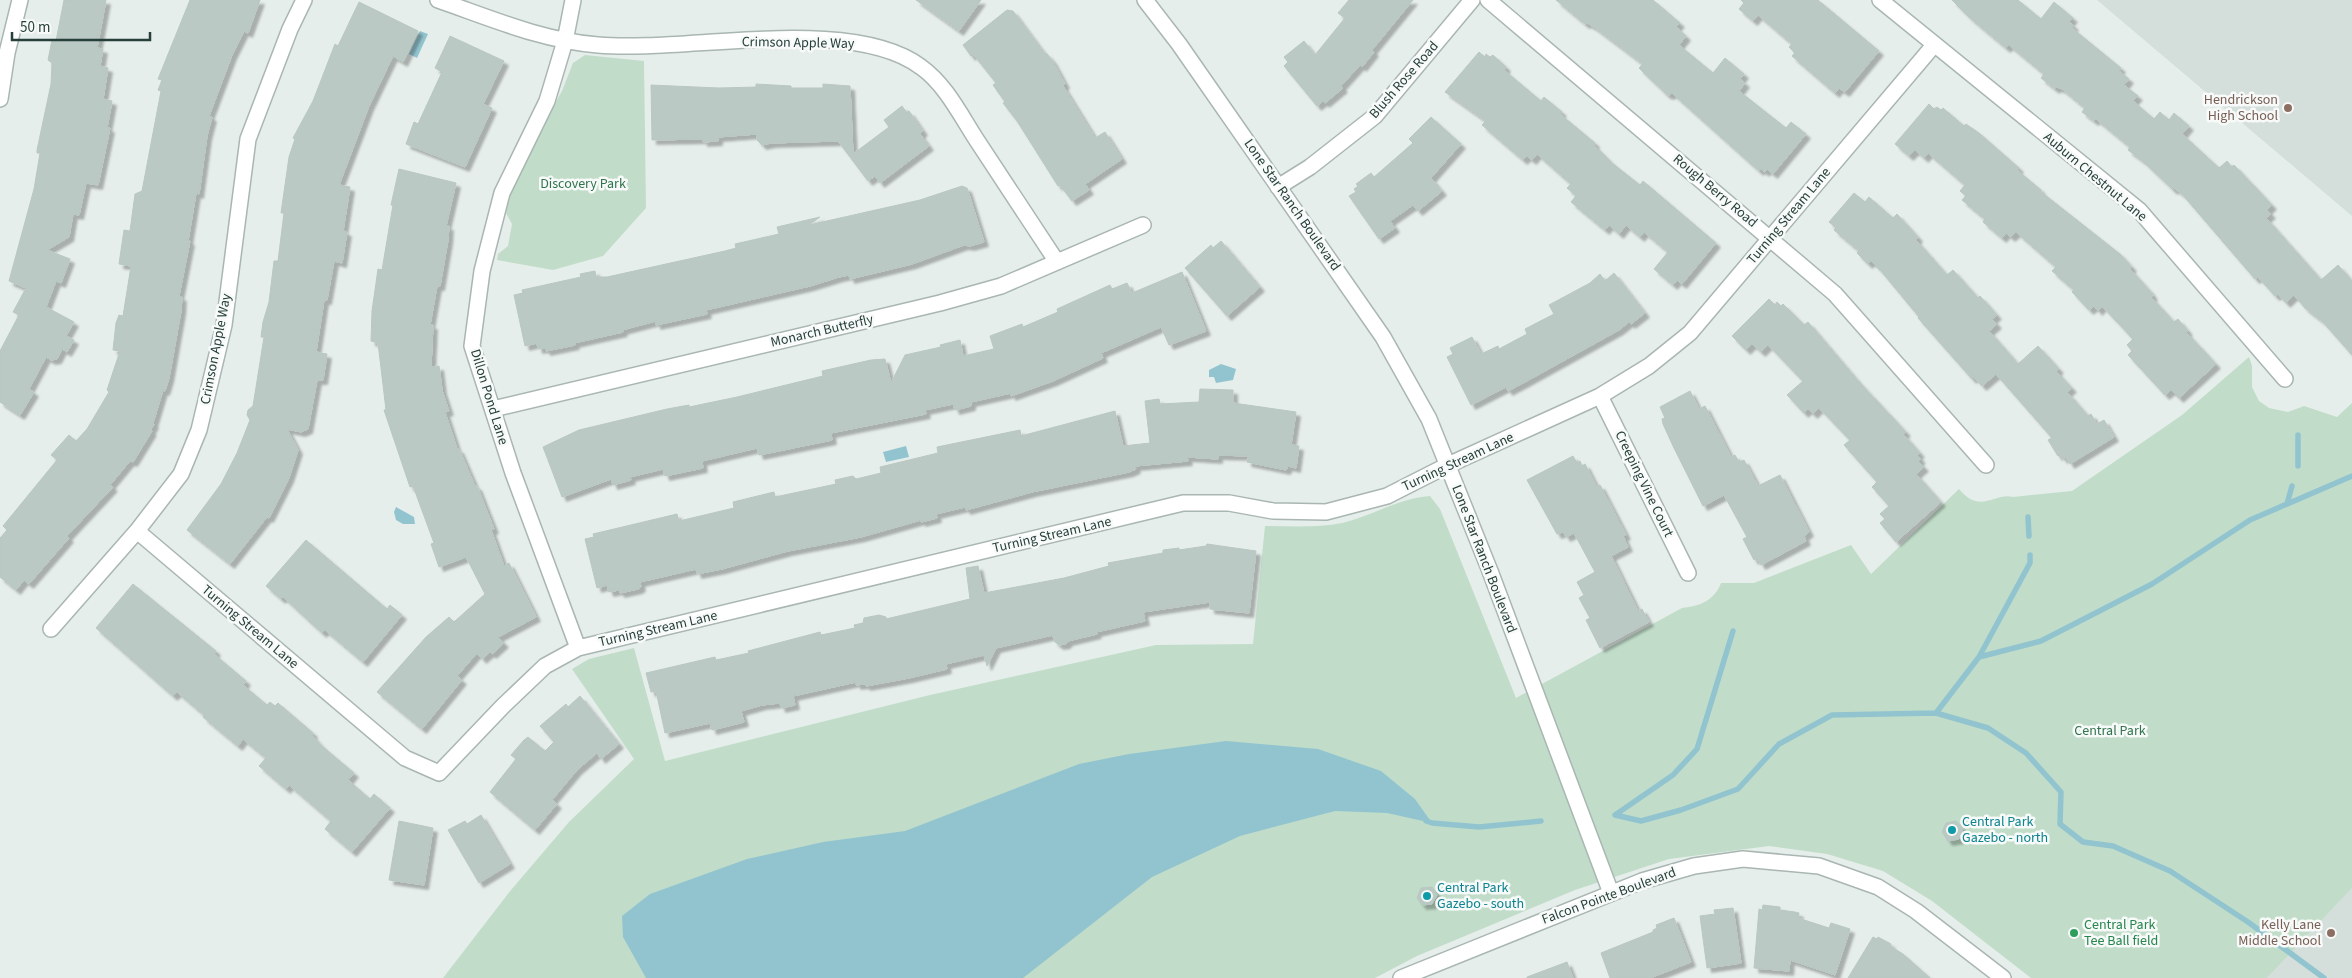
<svg xmlns="http://www.w3.org/2000/svg" width="2352" height="978" viewBox="0 0 2352 978" font-family="'Source Sans 3',sans-serif">
	<style>
		.built { fill: #d4deda }
		.green { fill: #c1ddc9 }
		.water { fill: #92c4cf }
		.lines { fill: none; stroke-linecap: round; stroke-linejoin: round }
		.stream { stroke: #92c4cf; stroke-width: 5.5 }
		.building { fill: #bbc9c4; stroke: #b9c7c2; filter: url(#shadow) }
		.minor-casing { stroke: #a9b6b2; stroke-width: 18 }
		.tertiary-casing { stroke: #a9b6b2; stroke-width: 18 }
		.minor { stroke: #fff; stroke-width: 15 }
		.tertiary { stroke: #fff; stroke-width: 15 }
		.education-dot { fill: #8d6e63; stroke: #f7faf9; stroke-width: 2 }
		.culture-dot { fill: #0f9aa8; stroke: #f7faf9; stroke-width: 2 }
		.leisure-dot { fill: #2e9e5b; stroke: #f7faf9; stroke-width: 2 }
		.labels { text-anchor: middle; dominant-baseline: central; stroke-width: 5; stroke-linejoin: round; paint-order: stroke }
		.street-label { font-size: 14px; fill: #263f39; stroke: #f7faf9 }
		.education-label { font-size: 14px; fill: #785e54; stroke: #f7faf9; text-anchor: end }
		.park-label { font-size: 14px; fill: #32744e; stroke: #f7faf9 }
		.culture-label { font-size: 14px; fill: #0d838f; stroke: #f7faf9; text-anchor: start }
		.leisure-label { font-size: 14px; fill: #27864d; stroke: #f7faf9; text-anchor: start }
	</style>
	<defs>
		<filter id="shadow"><feDropShadow dx="4.5" dy="4.5" stdDeviation="1" flood-color="#0004"/></filter>
	</defs>
	<rect width="100%" height="100%" fill="#e6eeeb"/>
	<path class="built" d="M2097 0H2352V216Z
		M2352 888V978H2267Z"/>
	<path class="green" d="M585 55 644 61 646 208 603 256 553 270 497 260 498 254 508 246 512 224 506 213 510 196 534 141 562 91 573 63Z
		M2249 357 2252 366V387L2259 401 2269 408 2288 412 2304 406 2337 417 2352 403V888L2267 978H2031L1932 901 1883 871 1827 854 1769 846 1669 859 1575 890 1417 956 1375 978H443L511 890 569 822 634 759 572 669 589 659 634 648 665 761 930 695 1156 645 1253 644 1265 526C1291 526 1317 528 1342 523 1372 516 1399 498 1430 496L1440 509 1516 698 1682 608C1700 606 1714 601 1721 583H1754L1851 545 1871 574 1959 489C1980 515 1995 492 2013 497L2072 491 2182 415Z"/>
	<path class="water" d="M420 31 428 34 417 58 409 54Z
		M1221 364 1236 369 1233 380 1216 383 1214 377H1209V370Z
		M906 446 909 457 886 462 883 452Z
		M396 507 414 517 415 524H403L396 520 394 512Z
		M1226 741 1318 749 1381 771 1415 799 1432 823 1387 813 1335 811 1240 836 1152 877 1023 978H646L623 937 622 916 650 894 747 859 823 842 905 831 1079 764 1129 754Z"/>
	<g class="lines">
		<path class="stream" d="M2298 466V435
			M2287 504 2292 486
			M2028 517 2029 536
			M1979 657 2030 563V555
			M1936 713 1979 657 2041 641 2152 584 2250 520 2352 476
			M1615 815 1641 821 1681 810 1738 789 1779 744 1832 715 1936 713 1988 728 2026 753 2061 792 2060 824 2083 842 2113 846 2170 871 2248 922 2324 978
			M1615 815 1673 775 1697 749 1733 631
			M1426 821 1432 823 1479 827 1541 821"/>
	</g>
	<path class="building" d="M64 0H106L97 48 103 49 100 66 108 68 103 99 112 101 107 128H110L98 185 86 183 79 215 73 214 69 237 47 250 70 259 61 283 56 281 46 307 74 322 66 336 74 340 67 352 62 349 57 359 51 360 46 357 29 389 34 392 20 415 0 402V351L19 315 13 312 26 288 9 281 34 189 40 153H37V150L51 84 52 63 48 60 52 40 56 41Z
		M190 0H260L248 33 244 31 232 55 209 116 212 117 207 136 199 194 196 193 188 241H190L179 296 182 297 181 311 169 378 165 391 163 390 153 423 154 424 150 431H152L133 462 130 461 110 485 113 487 67 536 69 538 29 584 24 580 16 590 0 577V538L7 530 3 526 57 460 51 455 69 435 76 441 87 429 109 392 107 390 120 351 113 350 116 323 119 315 123 316 131 266 119 264 124 230 130 231 135 194 142 191 161 91 158 90 162 80 158 79Z
		M916 0H981L959 31Z
		M1349 0H1413L1372 50 1374 52 1362 67 1360 65 1341 86 1343 88 1325 103 1323 101 1317 106 1284 66 1288 62 1284 57 1304 41 1315 55 1345 18 1338 13Z
		M1556 0H1653L1680 23 1676 27 1686 36 1679 45 1713 73 1725 58 1744 74 1740 79 1745 83 1739 91 1786 128 1791 122 1806 134 1773 174 1767 169 1765 172 1761 169 1759 171 1672 93 1670 95 1666 94 1639 68 1643 64 1594 27 1587 23 1585 24Z
		M1741 0H1818L1879 51 1845 92 1839 88 1835 93 1792 56 1795 53 1789 47 1792 44 1758 15 1753 21 1739 9 1744 3Z
		M1952 0H2018L2041 19 2054 2 2073 18 2069 22 2074 26 2072 28 2121 68 2119 71 2129 79 2124 85 2138 96 2133 101 2154 119 2160 112 2169 120 2174 113 2189 126 2182 134 2219 168 2227 161 2232 167 2234 165 2272 205 2267 210 2271 214 2266 218 2321 280 2338 265 2352 281V355L2322 321 2305 308 2294 295 2286 303 2278 294 2275 296 2258 277 2255 279 2182 194 2174 188 2173 190 2143 161 2128 150 2130 147 2096 119 2094 121 2082 112 2085 108 2062 89 2057 87 2055 89 2041 78 2044 74 2009 45 2006 48 1969 17Z
		M359 2 418 31 403 62 393 56 369 106 339 185 350 187 343 231 347 232 342 263 334 261 327 300H324L316 352 327 354 323 380H317L308 429 301 432 287 429 298 450 289 478 269 518 267 517 230 564 187 530 221 484 237 453 250 420 247 415 248 410 253 406 264 337H261L263 322 269 302 274 261H278L284 213H281L289 157 295 139 293 138 313 101 335 44 338 46Z
		M1007 10 1013 11 1044 53 1047 54 1052 60 1065 84 1063 86 1095 138 1105 132 1122 159 1085 184 1089 190 1072 201 1060 185 1058 186 1017 121 1003 103 1005 102 993 85 996 83 973 54 971 56 963 45Z
		M450 36 504 61 483 104 492 108 465 167 406 144 414 122 418 124 442 72 435 68Z
		M1479 52 1485 57 1486 54 1490 57 1493 55 1506 67 1504 70 1541 101 1544 97 1562 112 1560 114 1595 143 1594 145 1612 163 1640 185 1643 181 1716 243 1682 284 1677 280 1673 285 1654 269 1668 252 1644 232 1640 237 1626 225 1619 234 1609 225 1605 230 1571 202 1576 196 1567 188 1571 184 1537 154 1532 160 1527 156 1523 160 1482 125 1486 121 1445 92Z
		M756 84 791 86V88H823V84L850 86 853 154 889 127 884 120 902 106 907 113 909 111 923 131 920 134 929 146 880 183 875 176 868 181 838 141 771 143 762 145 757 140V134L718 137V141L703 142V139L652 140 651 85 719 88 756 87Z
		M1929 104 1934 109 1937 107 1941 110 1943 108 1964 126 1966 124 1979 133 2019 168 2017 170 2041 190 2040 191 2120 254 2132 267 2130 269 2150 291 2153 296 2151 297 2174 322 2178 319 2188 331 2186 332 2216 364 2179 398 2171 390 2165 395 2128 355 2132 351 2127 345 2133 339 2102 306 2098 311 2094 306 2089 310 2072 292 2074 290 2052 271 2056 267 2016 232 2011 237 2006 233 2002 238 1983 222 1985 219 1962 200 1966 196 1960 191 1965 185 1928 153 1924 158 1915 150 1909 156 1895 144Z
		M1431 117 1461 144 1431 178 1442 191 1418 211 1413 205 1390 221 1395 228 1379 239 1349 196 1356 192 1354 189 1358 186 1356 184 1371 173 1374 177 1413 143 1409 139Z
		M399 169 456 183 446 226H449L448 240 440 286H437L430 325H433L431 367 439 366 442 390 449 411 445 412 457 449H459L475 486H477L494 529 491 530 504 566 509 563 536 617 498 637 504 643 492 654 490 652 482 659 477 653 457 676 462 680 422 729 377 692 426 637 449 617 454 622 485 594 466 557 439 567 431 544 434 543 413 486 410 487 384 410H386L378 343 371 341 372 311 378 269 382 270 393 205H391Z
		M962 186 967 188 984 242 970 246 964 245 912 264 850 279 849 275 839 277 810 286 706 310 707 314 656 325V321L622 330 623 332 574 343 575 345 546 351 545 348 538 349 537 343 525 346 514 295 523 293 522 290 581 277 580 274 595 271 596 277H607L725 251 736 248 735 244 779 234 777 227 820 217 809 225 920 200Z
		M1854 193 1865 202 1869 197 1893 218 1897 214 1918 237 1916 240 1947 275 1953 270 1978 298 1980 296 1997 315 1992 319 1997 324 1989 331 2018 364 2038 346 2059 369 2056 371 2072 388 2067 392 2088 416 2091 414 2097 424 2104 420 2114 437 2070 464 2066 457 2063 459 2060 454 2058 456 2048 440 2052 438 1996 374 1982 386 1974 377 1972 379 1918 318 1919 317 1881 271 1871 261 1868 264 1857 253 1859 251 1834 230 1836 228 1829 222Z
		M1221 241 1260 287 1227 316 1185 268 1211 245 1213 248Z
		M1182 272 1206 331 1169 345 1161 327 1101 353 1103 358 1053 381 1011 396V393L971 402V406L955 410 953 404 925 410 926 414 831 433 832 440 759 455 757 448 702 461 703 468 665 476 663 469 630 477 631 480 613 485 611 479 562 497 543 447 579 430 667 409 689 405V407L737 397 823 376 822 371 871 360 885 359 891 383 905 355 941 347 940 345 960 340 963 356 994 349 990 336 1022 324 1023 327 1058 312 1057 309 1110 285 1112 289 1127 283 1132 293Z
		M1614 273 1645 313 1631 324 1629 322 1619 330 1525 382 1508 391 1506 387 1471 405 1447 357 1453 354 1450 348 1472 337 1481 354 1498 346 1499 349 1527 334 1525 329 1554 314 1549 305 1590 283 1600 274 1605 281Z
		M1769 299 1775 305 1777 302 1781 306 1783 304 1804 325 1808 322 1858 381 1906 432 1903 434 1920 453 1917 455 1921 459 1918 461 1924 467 1916 474 1941 502 1896 542 1880 523 1885 519 1880 514 1889 506 1872 487 1877 482 1844 445 1850 440 1819 408 1813 414 1808 409 1804 413 1787 395 1803 381 1768 345 1761 352 1752 344 1746 350 1732 336Z
		M1200 389 1233 390V403L1296 412 1291 445 1299 446 1296 468 1288 466 1286 470 1247 462 1248 456 1218 455V459L1187 457 1188 461 1135 466 1136 469 1129 472 1032 492 966 510 965 507 936 514 937 518 921 522V520L861 537 788 551 722 569 697 574 696 569 640 582 641 587 638 589 620 593 619 590 609 592 607 585 597 588 585 539 594 537 593 534 677 514 679 521 734 508 733 502 774 492 775 497 836 484 835 480 853 476 856 479 881 473 880 467 938 453 937 447 1020 430 1021 436 1115 411 1123 446 1150 443 1145 401 1159 399 1160 404 1199 402Z
		M1690 391 1699 409 1705 406 1731 457 1735 455 1739 462 1744 460 1758 486 1780 475 1809 532 1804 536 1806 541 1761 565 1757 558 1754 560 1743 539 1747 537 1724 495 1703 506 1673 446 1663 424 1662 419 1665 418 1660 407Z
		M1573 456 1577 463 1580 461 1582 466 1585 464 1596 486 1600 485 1626 535 1623 536 1628 547 1611 556 1638 611 1642 609 1649 622 1600 648 1586 620 1590 618 1579 598 1584 595 1577 582 1595 572 1574 533 1566 537 1563 532 1557 534 1527 480Z
		M306 540 387 609 390 605 402 615 363 662 325 630 322 633 283 597 281 599 266 586Z
		M1207 544 1256 551 1249 613 1210 609V602L1143 612 1145 621 1096 632 1097 634 1068 641 1066 644 1059 645 1054 641 1053 635 996 648 987 666 984 655 946 664 947 669 909 678 866 686 865 684 856 685V682L793 696 795 705 781 708 780 703 762 705 741 711 744 722 712 730 710 723 665 733 656 691 651 692 646 673 715 657 716 660 749 653 748 651 820 632 821 635 855 628 854 625 863 623 864 618 879 615 886 617V619L970 599 966 568 978 566 984 593 1064 578 1109 566 1108 563 1163 553V550L1179 548V550L1206 546Z
		M133 584 216 651 214 654 246 681 243 685 267 705 270 702 275 706 278 703 313 733 312 735 322 746 354 773 348 780 370 799 374 794 390 808 352 852 325 829 331 821 289 785 286 789 259 766 266 758 243 739 238 746 203 717 204 715 177 692 173 696 96 628Z
		M580 696 619 744 601 759 597 753 577 770 552 800 557 804 535 830 490 792 516 759 511 755 524 740 528 737 545 751 554 742 540 726 566 704 568 707Z
		M481 815 510 864 479 883 448 830 465 821 467 824Z
		M399 821 433 828 424 885 389 880Z
		M1956 821 1963 829 1959 839 1948 841 1942 832 1946 823Z
		M1432 887 1437 895 1432 904 1422 905 1417 898 1421 888Z
		M1763 905 1780 907V910L1795 912 1799 913 1798 918 1829 928 1831 923 1850 929 1835 975 1790 960 1789 971 1754 968 1759 909 1762 910Z
		M1733 908 1741 963 1707 968 1700 916 1715 914 1714 910Z
		M1674 918 1691 962 1650 978H1610L1601 953 1653 932V930L1657 928 1656 925Z
		M1873 937 1877 939 1878 937 1891 944 1890 946 1903 954 1930 978H1848Z
		M1567 962 1573 978H1527V977Z"/>
	<g class="lines">
		<g class="minor-casing">
			<path id="minor" d="M438 0C490 18 543 41 598 45 685 53 851 14 921 67 945 84 960 114 976 139 1003 180 1030 221 1057 262
				M573 0 565 41 547 101 502 193 482 271 472 346 513 473 578 648
				M1145 0 1179 44 1383 337 1429 419 1490 571 1611 893
				M1488 0 1835 294 1986 465
				M1880 0 2139 210 2285 379
				M0 99 7 53 20 0
				M1278 187 1310 167 1375 116 1472 0
				M1600 396 1688 573
				M493 409 940 303 1001 286 1143 225
				M137 531 405 758 439 773 503 706 545 666 578 648 1183 503H1229L1273 511 1326 512 1387 496 1448 465 1600 396 1649 366 1690 333 1934 45
				M51 629 137 531 181 474 199 430 224 325 248 139 290 29 304 0"/>
		</g>
		<g class="tertiary-casing">
			<path id="tertiary" d="M1401 978 1642 881 1694 866 1743 859 1819 866 1878 887 1916 911 2003 978"/>
		</g>
		<use href="#minor" class="minor"/>
		<use href="#tertiary" class="tertiary"/>
	</g>
	<g class="education-dot">
		<circle cx="2288" cy="108" r="5"/>
		<circle cx="2331" cy="933" r="5"/>
	</g>
	<g class="culture-dot">
		<circle cx="1952" cy="830" r="5"/>
		<circle cx="1427" cy="896" r="5"/>
	</g>
	<circle class="leisure-dot" cx="2074" cy="933" r="5"/>
	<g class="labels">
		<g class="street-label">
			<text transform="translate(798 43) rotate(1)">Crimson Apple Way</text>
			<text transform="translate(1404 80) rotate(-49)">Blush Rose Road</text>
			<text transform="translate(2095 177) rotate(40)">Auburn Chestnut Lane</text>
			<text transform="translate(1715 191) rotate(40)">Rough Berry Road</text>
			<text transform="translate(1292 205) rotate(55)">Lone Star Ranch Boulevard</text>
			<text transform="translate(1789 216) rotate(-50)">Turning Stream Lane</text>
			<text transform="translate(822 331) rotate(-13)">Monarch Butterfly</text>
			<text transform="translate(216 349) rotate(-79)">Crimson Apple Way</text>
			<text transform="translate(489 397) rotate(73)">Dillon Pond Lane</text>
			<text transform="translate(1458 462) rotate(-25)">Turning Stream Lane</text>
			<text transform="translate(1644 484) rotate(64)">Creeping Vine Court</text>
			<text transform="translate(1052 535) rotate(-13)">Turning Stream Lane</text>
			<text transform="translate(1484 559) rotate(69)">Lone Star Ranch Boulevard</text>
			<text transform="translate(250 627) rotate(40)">Turning Stream Lane</text>
			<text transform="translate(658 629) rotate(-13)">Turning Stream Lane</text>
			<text transform="translate(1609 896) rotate(-20)">Falcon Pointe Boulevard</text>
		</g>
		<g class="education-label">
			<text x="2278" y="100">Hendrickson<tspan x="2278" dy="16">High School</tspan></text>
			<text x="2321" y="925">Kelly Lane<tspan x="2321" dy="16">Middle School</tspan></text>
		</g>
		<g class="park-label">
			<text x="583" y="184">Discovery Park</text>
			<text x="2110" y="731">Central Park</text>
		</g>
		<g class="culture-label">
			<text x="1962" y="822">Central Park<tspan x="1962" dy="16">Gazebo - north</tspan></text>
			<text x="1437" y="888">Central Park<tspan x="1437" dy="16">Gazebo - south</tspan></text>
		</g>
		<g class="leisure-label">
			<text x="2084" y="925">Central Park<tspan x="2084" dy="16">Tee Ball field</tspan></text>
		</g>
	</g>
	<path d="M12 32v8h138v-8" fill="none" stroke="#263f39" stroke-width="2.5"/>
	<text x="20" y="32" font-size="15" fill="#263f39" stroke="#f7faf9" stroke-width="4" paint-order="stroke">50 m</text>
</svg>
